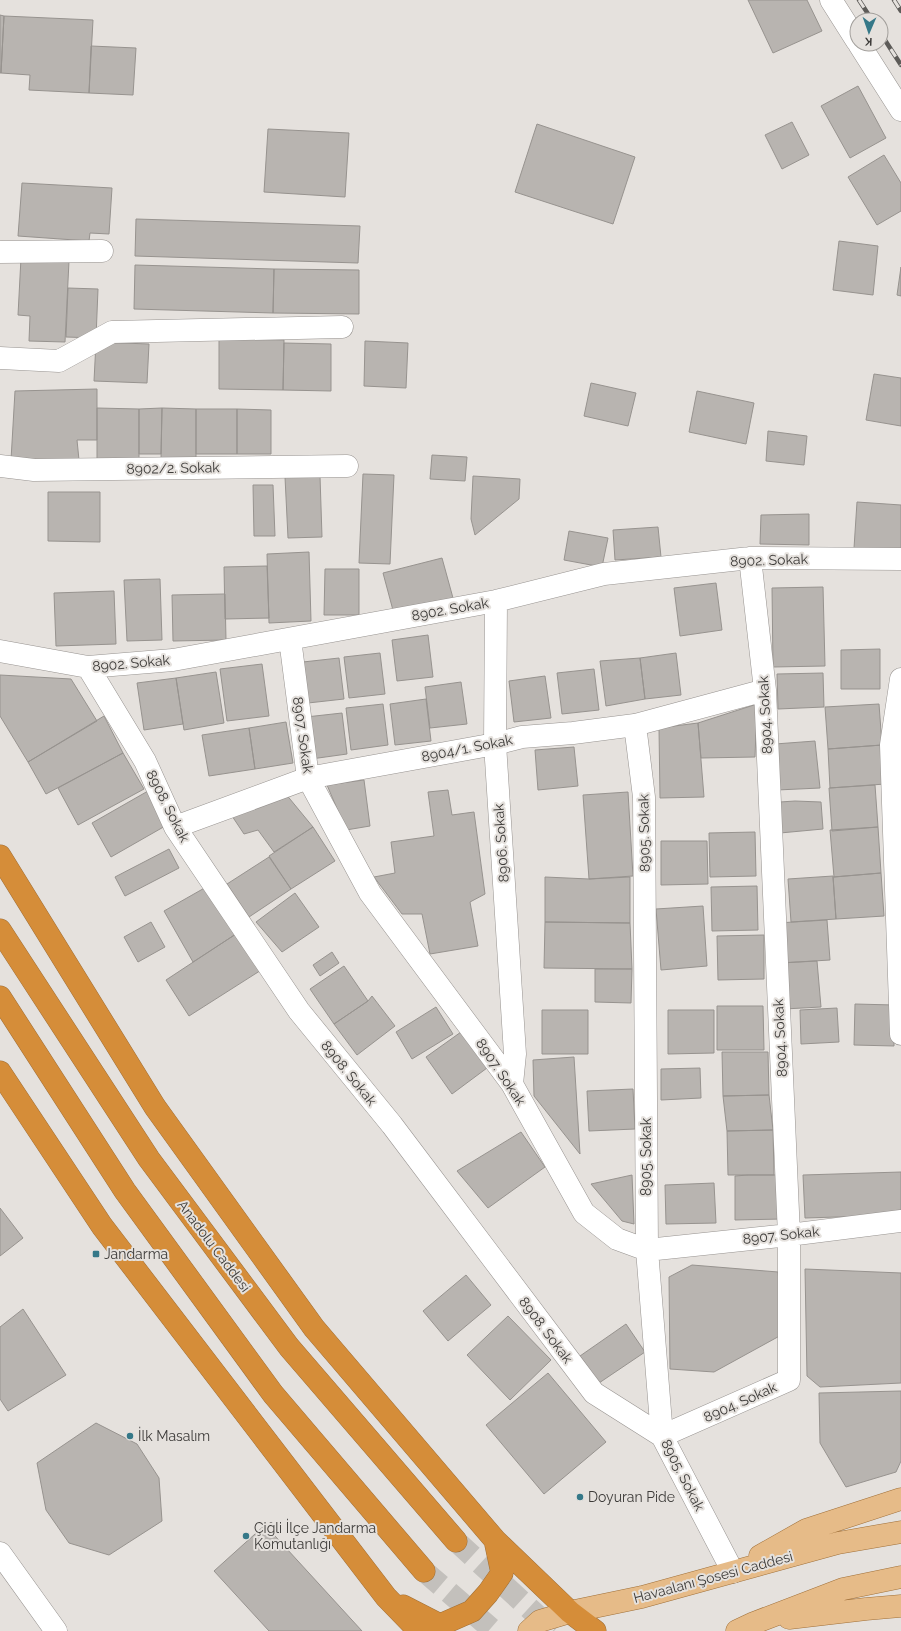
<svg xmlns="http://www.w3.org/2000/svg" width="901" height="1631" viewBox="0 0 901 1631" font-family="Raleway,sans-serif">
	<style>
		.building { fill: #b8b4b0; stroke: #97938f }
		.lines { fill: none; stroke-linecap: round; stroke-linejoin: round }
		.highway-tunnel { stroke: #c3c0bc; stroke-width: 22; stroke-dasharray: 22 11; stroke-linecap: butt }
		.street-casing { stroke: #979390; stroke-width: 23 }
		.primary-casing { stroke: #a07039; stroke-width: 23 }
		.highway-casing { stroke: #a07039; stroke-width: 23 }
		.street { stroke: #fff; stroke-width: 22 }
		.primary { stroke: #e6bb88; stroke-width: 22 }
		.highway { stroke: #d58d39; stroke-width: 22 }
		.rail-casing { stroke: #5d5b58; stroke-width: 4.5 }
		.rail { stroke: #e5e1dd; stroke-width: 3; stroke-dasharray: 9; stroke-linecap: butt }
		.poi-dot { fill: #357888; stroke: #e5e1dd; stroke-width: 1.5 }
		.labels { text-anchor: middle; dominant-baseline: central; stroke-width: 4; stroke-linejoin: round; paint-order: stroke }
		.street-label { font-size: 14px; fill: #3d3b39; stroke: #e5e1dd }
		.poi-label { font-size: 14px; fill: #3d3b39; stroke: #e5e1dd; text-anchor: start }
	</style>
	<rect width="100%" height="100%" fill="#e5e1dd"/>
	<path class="building" d="M748 0H807L822 31 773 53Z
		M0 15 4 16 1 73H0Z
		M4 16 93 20 89 93 29 90 30 75 1 73Z
		M91 46 136 48 133 95 89 93Z
		M858 86 886 138 850 158 821 106Z
		M792 122 809 155 782 169 765 135Z
		M537 124 635 157 613 224 515 192Z
		M268 129 349 133 345 197 264 192Z
		M884 155 901 183V211L877 225 848 177Z
		M22 183 112 188 109 234 90 233 89 241 18 236Z
		M136 219 360 226 358 263 135 256Z
		M839 241 878 246 873 295 833 290Z
		M21 258 69 261 65 342 29 341 30 316 18 315Z
		M135 265 274 269 273 313 134 309Z
		M901 267V296L897 295Z
		M274 269 359 270V314L273 313Z
		M68 288 98 289 96 338 66 337Z
		M219 339 284 340 283 390 219 389Z
		M365 341 408 343 406 388 364 386Z
		M96 342 149 344 147 383 94 381Z
		M284 343 331 344V391L283 390Z
		M874 374 901 378V426L866 420Z
		M591 383 636 393 628 426 584 416Z
		M97 389V440H77L79 460H11L15 391Z
		M697 391 754 403 746 444 689 432Z
		M97 408 139 409V459H97Z
		M162 408 161 454H139V409Z
		M162 408 196 409V459H161Z
		M196 409H237V454H196Z
		M237 409 271 410V454H237Z
		M768 431 807 436 804 465 766 461Z
		M432 455 467 457 465 481 430 479Z
		M363 474 394 475 390 564 359 563Z
		M320 476 322 537 288 538 285 477Z
		M473 476 520 479 519 499 475 535 471 519Z
		M253 485H273L275 536H254Z
		M48 492H100V542L48 541Z
		M857 502 901 505V551L854 548Z
		M809 514V545L760 544 761 515Z
		M658 527 661 557 615 560 613 530Z
		M569 531 608 538 602 567 564 560Z
		M309 552 311 621 269 623 267 554Z
		M442 558 453 598 394 614 383 573Z
		M267 566 269 618 225 619 224 567Z
		M325 569H359V615H324Z
		M160 579 162 640 127 641 124 580Z
		M716 583 722 630 680 636 674 588Z
		M823 587 825 666 773 667 772 588Z
		M114 591 116 644 56 646 54 593Z
		M225 594 226 640 173 641 172 595Z
		M428 635 433 677 397 681 392 640Z
		M880 649V689H841V650Z
		M380 653 385 694 349 698 344 657Z
		M676 653 681 695 645 699 640 658Z
		M339 658 344 699 308 703 303 662Z
		M640 658 645 699 606 706 600 661Z
		M262 664 269 716 227 721 220 669Z
		M594 669 599 710 562 714 557 673Z
		M216 672 224 723 184 730 176 678Z
		M823 673 824 707 778 709 777 674Z
		M0 675 71 679 97 721 28 762 0 716Z
		M545 676 551 718 514 722 509 681Z
		M176 678 183 724 144 730 137 683Z
		M461 682 467 724 430 728 425 687Z
		M426 699 431 741 395 745 390 704Z
		M383 704 388 745 351 750 346 708Z
		M757 704 755 757 701 758 698 723Z
		M879 704 882 745 828 749 825 707Z
		M342 713 347 754 311 759 306 717Z
		M104 716 123 753 46 794 28 762Z
		M286 722 293 763 255 769 249 728Z
		M698 723 704 797 660 798 659 728Z
		M249 728 255 769 209 776 202 735Z
		M815 741 820 788 777 790 775 744Z
		M882 745 885 784 830 788 828 749Z
		M574 747 578 786 538 790 535 750Z
		M123 753 144 789 78 825 58 788Z
		M364 780 370 826 346 830 327 785Z
		M875 785 878 827 832 831 829 788Z
		M448 790 452 815 474 812 485 894 470 902 478 946 430 954 422 914H402L374 877 395 873 391 842 434 836 428 792Z
		M148 791 167 825 111 857 92 823Z
		M628 792 633 876 589 879 583 795Z
		M285 793 313 827 274 852 258 830 244 834 232 816Z
		M795 801 821 802 823 829 780 833V802Z
		M313 827 335 861 291 889 269 856Z
		M878 827 881 873 834 877 830 830Z
		M755 832 756 876 710 877 709 833Z
		M661 841H707L708 884 661 885Z
		M169 849 179 868 125 896 115 877Z
		M269 857 291 889 249 917 227 884Z
		M881 873 884 916 836 919 833 877Z
		M833 876 836 919 791 922 788 879Z
		M545 877 589 879 630 877V923L545 922Z
		M208 886 236 934 193 962 164 911Z
		M757 886 758 930 712 931 711 887Z
		M295 893 319 927 282 952 256 922Z
		M703 906 707 966 661 970 656 909Z
		M827 920 830 960 780 963 777 923Z
		M151 922 165 947 138 962 124 937Z
		M545 922 630 923 632 969 544 968Z
		M242 930 266 967 189 1016 166 980Z
		M764 935V979L718 980 717 936Z
		M332 952 339 963 320 976 313 965Z
		M817 961 821 1007 784 1009 780 963Z
		M344 966 368 1001 334 1024 310 989Z
		M595 969H632L631 1003 595 1002Z
		M372 996 395 1026 357 1055 334 1024 368 1001Z
		M855 1004 894 1005V1046L854 1045Z
		M717 1006H763L764 1050H717Z
		M436 1007 453 1034 412 1059 396 1032Z
		M837 1008 839 1042 801 1044 800 1010Z
		M542 1010H588V1054H542Z
		M668 1010H714V1053L668 1054Z
		M461 1032 487 1068 452 1094 426 1057Z
		M722 1052H768L769 1095 723 1096Z
		M574 1057 580 1154 534 1096 533 1060Z
		M700 1068 701 1098 661 1100V1069Z
		M633 1089 635 1129 589 1131 587 1091Z
		M769 1095 773 1130 727 1131 723 1096Z
		M773 1130 774 1175H728L727 1131Z
		M521 1132 545 1167 488 1208 457 1171Z
		M901 1172V1215L805 1218 803 1175Z
		M632 1175 634 1224 622 1221 591 1184Z
		M748 1175H781L782 1219 735 1220V1176Z
		M714 1183 716 1223 666 1224 665 1185Z
		M0 1208 23 1238 0 1256Z
		M692 1265 778 1272 785 1333 714 1372 670 1369 669 1277Z
		M805 1269 901 1273V1383L820 1387 807 1376Z
		M466 1275 491 1305 448 1341 423 1311Z
		M23 1309 66 1375 8 1411 0 1399V1327Z
		M508 1316 551 1360 510 1400 467 1355Z
		M626 1324 645 1352 599 1383 580 1356Z
		M548 1373 606 1442 544 1494 486 1425Z
		M901 1391V1461L896 1472 846 1487 820 1443 819 1393Z
		M96 1423 137 1444 159 1478 162 1521 109 1555 69 1543 46 1510 37 1463Z
		M265 1525 362 1631H269L214 1571Z"/>
	<g class="lines">
		<path class="highway-tunnel" d="M456 1541 554 1631
			M424 1571 494 1631"/>
		<g class="street-casing">
			<path id="street" d="M831 0 857 41
				M859 44 901 110
				M0 252 102 251
				M0 358 59 361 112 332 342 327
				M0 466 34 470 347 466
				M496 601 495 744 515 1054 512 1084
				M290 639 308 778 370 893 512 1084 584 1213 617 1239 647 1250 789 1235 901 1221
				M0 651 88 667 173 660 496 601 604 574 750 558 901 559
				M88 667 145 761 175 827 299 1011 392 1125 594 1393 662 1436
				M901 679 891 745 901 1034
				M635 725 644 797 647 1250 662 1436 733 1572
				M175 827 308 778 495 744 522 737 573 733 635 725 765 690
				M662 1436 789 1380V1235L765 690 750 558
				M0 1553 56 1631"/>
		</g>
		<g class="primary-casing">
			<path id="primary" d="M760 1556 806 1530 901 1499
				M789 1618 866 1609 901 1606
				M529 1631 540 1621 570 1612 642 1597 838 1543 901 1532
				M737 1631 754 1623 843 1589 901 1577"/>
		</g>
		<g class="highway-casing">
			<path id="highway" d="M0 856 155 1107 314 1328 495 1540 570 1612 595 1631
				M0 930 149 1159 289 1347 456 1541
				M0 997 125 1191 273 1394 424 1571
				M0 1072 102 1226 386 1597 419 1631
				M403 1606 440 1625 472 1611 488 1593 502 1573 495 1540"/>
		</g>
		<use href="#street" class="street"/>
		<use href="#primary" class="primary"/>
		<use href="#highway" class="highway"/>
		<g class="rail-casing">
			<path id="rail" d="M859 0 872 20
				M894 0 901 11
				M881 34 901 65"/>
		</g>
		<use href="#rail" class="rail"/>
	</g>
	<g class="poi-dot">
		<rect x="92" y="1250" width="8" height="8" rx="2"/>
		<circle cx="130" cy="1436" r="4"/>
		<circle cx="580" cy="1497" r="4"/>
		<circle cx="246" cy="1536" r="4"/>
	</g>
	<g class="labels">
		<g class="street-label">
			<text transform="translate(173 468) rotate(-1)">8902/2. Sokak</text>
			<text transform="translate(769 560) rotate(-2)">8902. Sokak</text>
			<text transform="translate(450 609) rotate(-10)">8902. Sokak</text>
			<text transform="translate(131 663) rotate(-5)">8902. Sokak</text>
			<text transform="translate(765 715) rotate(-93)">8904. Sokak</text>
			<text transform="translate(303 735) rotate(82)">8907. Sokak</text>
			<text transform="translate(467 748) rotate(-11)">8904/1. Sokak</text>
			<text transform="translate(168 806) rotate(63)">8908. Sokak</text>
			<text transform="translate(644 833) rotate(-91)">8905. Sokak</text>
			<text transform="translate(501 843) rotate(-94)">8906. Sokak</text>
			<text transform="translate(780 1038) rotate(-93)">8904. Sokak</text>
			<text transform="translate(501 1072) rotate(56)">8907. Sokak</text>
			<text transform="translate(349 1073) rotate(51)">8908. Sokak</text>
			<text transform="translate(646 1157) rotate(-90)">8905. Sokak</text>
			<text transform="translate(781 1235) rotate(-6)">8907. Sokak</text>
			<text transform="translate(214 1246) rotate(53)">Anadolu Caddesi</text>
			<text transform="translate(546 1330) rotate(53)">8908. Sokak</text>
			<text transform="translate(740 1402) rotate(-24)">8904. Sokak</text>
			<text transform="translate(683 1475) rotate(63)">8905. Sokak</text>
			<text transform="translate(713 1577) rotate(-15)">Havaalanı Şosesi Caddesi</text>
		</g>
		<g class="poi-label">
			<text x="104" y="1254">Jandarma</text>
			<text x="138" y="1436">İlk Masalım</text>
			<text x="588" y="1497">Doyuran Pide</text>
			<text x="254" y="1528">Çiğli İlçe Jandarma<tspan x="254" dy="16">Komutanlığı</tspan></text>
		</g>
	</g>
	<g transform="translate(869 32) rotate(182)"><circle r="19" fill="#e5e1dd" stroke="#a29f9b"/>
	<path d="M0-3L7 15L0 10L-7 15Z" fill="#357888"/>
	<text y="-6" font-size="11" font-weight="bold" text-anchor="middle" fill="#3d3b39">K</text>
	</g>
</svg>
